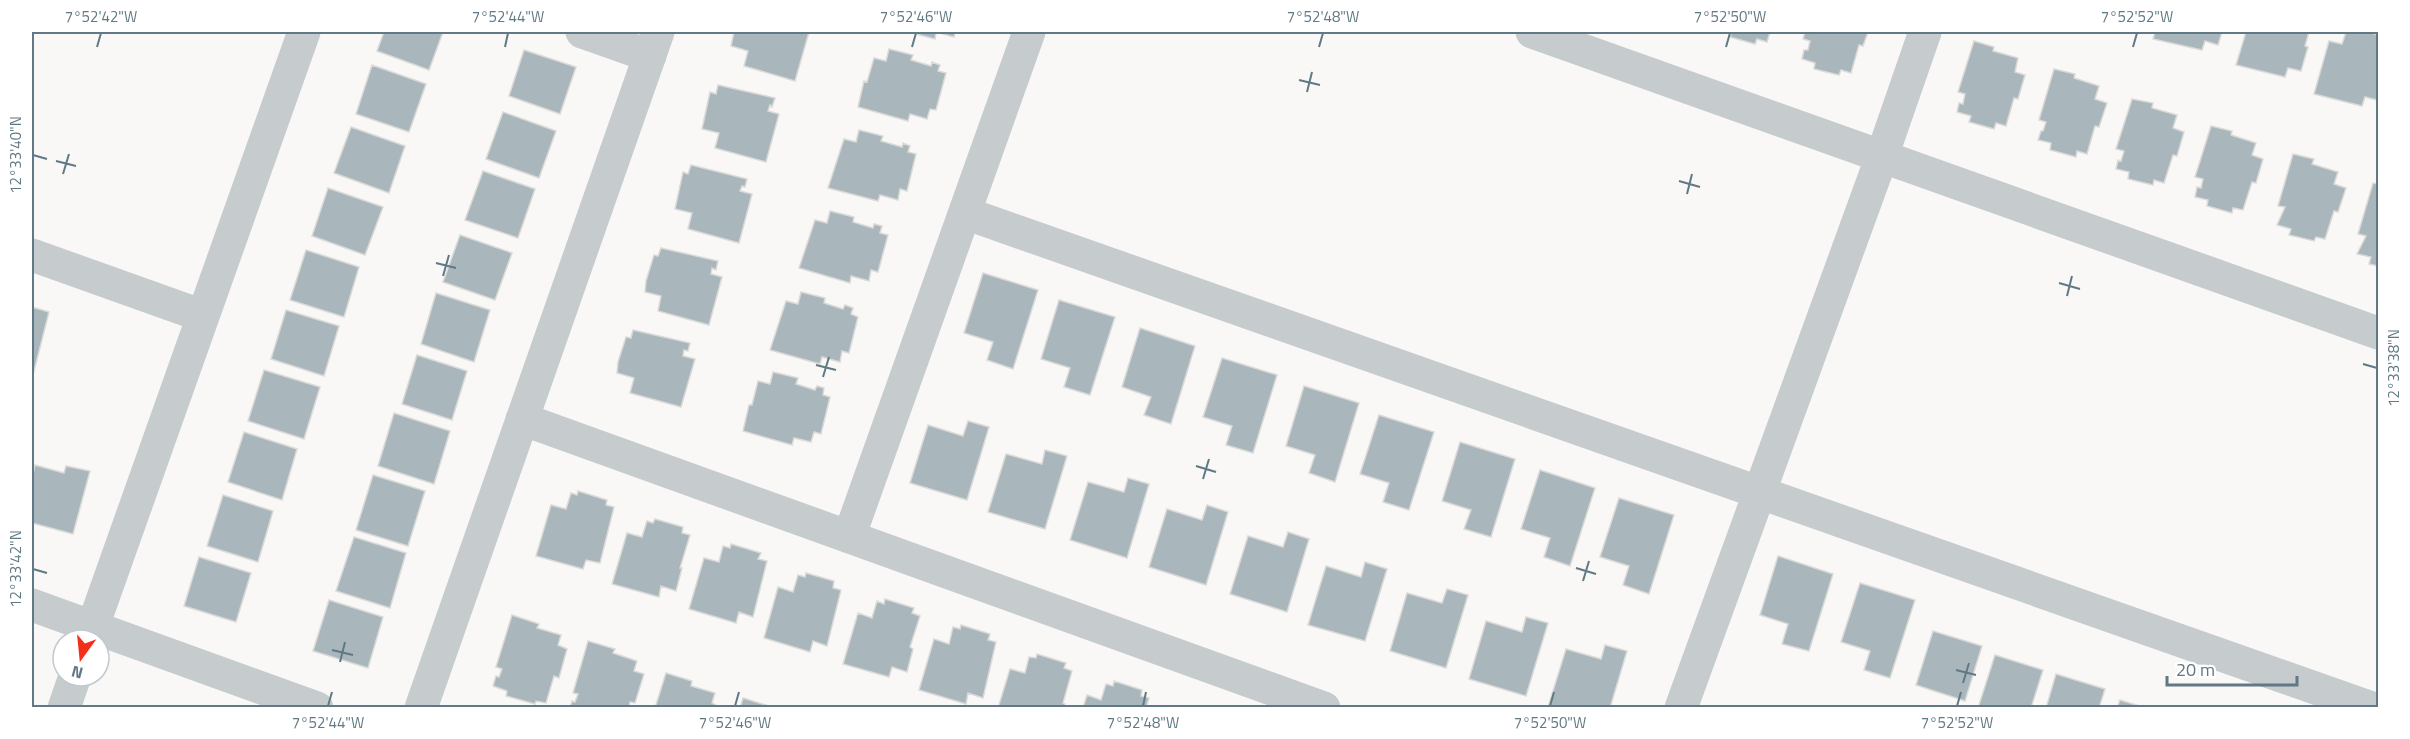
<svg xmlns="http://www.w3.org/2000/svg" width="2410" height="739" viewBox="0 0 2410 739" font-family="'Titillium Web',sans-serif">
	<style>
		.building { fill: #a9b6bb; stroke: #dadad8; stroke-width: 1.5 }
		.lines { fill: none; stroke-linecap: round; stroke-linejoin: round }
		.minor { stroke: #c6cbce; stroke-width: 33 }
		.ticks { fill: none; stroke: #607984; stroke-width: 2 }
		.neatline { fill: none; stroke: #607984; stroke-width: 2 }
		.ticks-label { font-size: 15px; text-anchor: middle; fill: #607984 }
	</style>
	<rect width="100%" height="100%" fill="#f9f8f6"/>
	<path class="building" d="M384 32H443L429 70 377 51Z
		M734 32H809L795 81 744 66 748 51 731 46Z
		M909 32H955L954 37 936 32 935 39Z
		M1732 32H1731H1770L1767 42 1757 39 1755 44 1730 37Z
		M1805 32H1868L1863 46 1859 45 1851 73 1841 70 1839 75 1814 69 1815 63 1802 59 1804 50H1808L1810 41 1803 39Z
		M2155 32H2222L2218 45 2205 41 2202 50 2153 39Z
		M2246 32H2309L2305 46 2308 47 2301 71 2288 68 2285 77 2236 65Z
		M2346 32 2356 33 2368 32 2378 35V96L2377 100 2365 97 2362 106 2314 94 2329 41 2342 44Z
		M1974 41 1994 47 1993 51 2018 58 2015 72 2025 75 2018 99 2014 98 2006 126 1996 123 1994 129 1969 122 1971 116 1957 112 1959 103 1963 104 1965 94 1958 92Z
		M889 49 913 55 911 60 931 66 932 62 940 65 938 71 946 73 936 110 930 109 927 119 910 114 908 121 858 107 864 81 867 82 874 58 886 61Z
		M524 50 576 67 560 114 509 96Z
		M372 65 426 84 409 132 356 114Z
		M2054 69 2075 74 2074 78 2099 86 2095 99 2107 103 2099 127 2095 126 2087 154 2077 151 2076 157 2050 150 2051 143 2038 140 2041 131H2043L2046 122 2039 120Z
		M718 85 775 98 772 107 770 105 768 111 779 114 766 162 715 148 719 133 702 129 710 92 716 94Z
		M2132 99 2153 103 2152 108 2177 115 2173 128 2184 132 2177 156 2173 155 2164 183 2154 180 2153 185 2128 179 2129 172 2116 169 2118 160 2121 161 2124 151 2116 149Z
		M503 112 556 131 539 178 486 159Z
		M2211 126 2232 131 2231 135 2256 143 2252 155 2263 159 2256 183 2252 182 2243 210 2233 208 2232 213 2207 206 2208 200 2195 197 2197 187 2201 188 2203 179 2195 177Z
		M351 127 405 146 389 193 334 173Z
		M859 130 883 136 881 141 902 147 903 143 910 146 908 152 916 154 907 191 900 189 898 200 880 195 878 201 828 188 844 139 856 142Z
		M2293 154 2314 159 2312 164 2338 172 2334 184 2346 188 2338 212 2334 211 2325 239 2316 237 2314 241 2289 235 2291 229 2277 225 2285 207 2278 206Z
		M691 165 747 179 745 187 742 186 740 191 752 194 739 243 688 229 692 213 675 209 683 172 688 174Z
		M483 171 535 189 518 238 465 220Z
		M2373 183 2378 184V266L2369 264 2371 257 2357 254 2366 236 2358 234Z
		M328 188 383 207 365 255 312 236Z
		M830 211 854 217 853 222 873 228 874 224 882 226 880 233 888 235 878 272 871 270 869 281 851 276 850 283 799 268 815 220 827 223Z
		M460 235 512 253 495 300 443 282Z
		M661 248 718 261 716 270 712 268 711 274 722 277 709 325 658 311 661 296 645 292 646 281 654 255 658 256Z
		M306 250 359 267 344 317 290 300Z
		M983 273 1038 290 1013 369 987 360 993 342 964 333Z
		M801 292 825 298 824 303 843 309 845 305 853 308 851 314 858 317 849 353 842 351 840 362 822 357 820 364 770 350 786 301 798 304Z
		M436 293 490 310 474 362 421 344Z
		M1059 300 1115 317 1090 395 1064 387 1070 368 1041 359Z
		M32 307 49 312 32 379Z
		M286 310 339 326 324 376 271 359Z
		M1140 328 1195 346 1171 424 1144 415 1151 397 1122 387Z
		M633 330 690 343 688 351 684 350 683 356 695 359 681 407 630 393 634 378 617 373 618 362 626 337 631 338Z
		M417 355 467 371 452 420 402 404Z
		M1222 358 1277 375 1253 453 1226 445 1232 426 1203 417Z
		M264 370 320 387 304 439 248 421Z
		M773 372 798 378 796 384 815 390 817 386 824 388 823 395 830 397 821 434 814 432 811 442 794 438 792 445 743 431 749 405H752L758 381 770 384Z
		M1304 386 1359 403 1335 482 1309 473 1315 455 1286 446Z
		M394 413 450 431 434 484 378 466Z
		M1379 415 1434 432 1409 510 1383 502 1389 483 1360 474Z
		M968 421 989 427 967 500 910 483 928 425 963 436Z
		M244 432 297 449 282 500 228 482Z
		M1460 442 1515 459 1491 537 1464 529 1471 510 1442 501Z
		M1045 450 1067 456 1045 529 988 512 1006 454 1042 464Z
		M35 465 64 473 66 466 90 471 73 534 32 523V479Z
		M1540 470 1595 488 1570 566 1544 557 1550 538 1521 529Z
		M373 475 425 491 408 546 356 530Z
		M1128 478 1149 484 1127 558 1070 540 1088 482 1124 492Z
		M578 491 607 500 606 505 614 507 600 563 586 560 583 569 536 556 551 505 566 509 571 493 577 495Z
		M223 495 273 511 258 562 207 546Z
		M1619 498 1674 515 1649 594 1623 585 1629 566 1600 557Z
		M1207 505 1228 512 1206 585 1149 567 1167 509 1202 520Z
		M655 519 683 527 682 533 690 535 680 568H682L676 591 661 586 659 597 612 584 627 533 642 537 647 521 653 523Z
		M1288 532 1309 539 1287 612 1230 594 1248 536 1283 547Z
		M354 537 406 553 390 608 336 591Z
		M731 544 761 553 758 559 767 561 753 617 739 612 736 623 689 609 704 558 719 562 723 546 730 548Z
		M1778 556 1833 574 1809 651 1782 644 1788 624 1760 615Z
		M199 557 251 573 236 622 184 606Z
		M1365 562 1387 569 1365 641 1308 625 1326 566 1361 577Z
		M806 573 834 581 833 588 841 590 827 646 813 641 810 652 764 638 778 587 793 592 798 575 805 577Z
		M1860 583 1915 600 1890 678 1864 670 1870 651 1841 642Z
		M1447 589 1468 595 1446 668 1390 651 1407 593 1442 603Z
		M885 599 914 608 912 613 920 616 910 647 913 649 907 672 892 667 889 677 843 664 858 613 872 618 877 601 884 604Z
		M329 600 383 617 368 668 313 651Z
		M512 615 539 624 537 628 561 635 558 645 567 649 559 678 554 676 546 703 536 701 535 704 506 696 507 691 493 686 496 676 499 677 502 669 496 667Z
		M1526 617 1548 623 1526 696 1469 679 1486 621 1522 632Z
		M961 625 990 634 988 640 996 642 983 698 968 693 966 704 919 690 934 639 949 644 953 627 960 629Z
		M1933 631 1982 646 1965 701 1916 685Z
		M588 641 615 649 613 653 637 661 634 671 644 674 635 703 630 702 629 708H570L572 701 575 702 578 694 573 693Z
		M1605 645 1627 651 1610 708 1548 707 1566 649 1601 659Z
		M1037 654 1066 663 1064 668 1072 671 1063 703 1065 704 1064 708H998L1010 669 1025 673 1029 657 1036 658Z
		M1995 655 2043 670 2031 708H1978Z
		M666 673 692 681 691 686 715 693 712 703 721 708H655Z
		M2056 674 2105 689 2099 708H2046Z
		M1114 681 1142 690 1141 696 1149 698 1146 708H1083L1087 695 1101 700 1106 684 1113 686Z
		M743 698 769 706V708H740Z
		M2120 700 2146 708H2117Z"/>
	<g class="lines">
		<path class="minor" d="M582 32 650 56
			M1532 32 2378 333
			M965 213 2372 708
			M32 255 203 316
			M522 419 1324 708
			M849 537 1029 32
			M32 605 317 708
			M88 640 304 32
			M64 708 75 676
			M421 708 658 32
			M1681 708 1882 156 1925 32"/>
	</g>
	<path class="ticks" d="M97 47 101 33M505 47 508 33M912 47 916 33M1319 47 1323 33M1726 47 1730 33M2133 47 2137 33M1299 80 1320 85M1307 92 1312 72M33 155 47 159M56 161 76 166M63 174 69 154M1679 181 1700 187M1687 194 1692 174M436 263 456 268M443 276 449 255M2059 283 2080 289M2067 296 2072 276M2363 364 2377 368M816 365 836 370M823 377 829 357M1196 466 1216 472M1203 479 1209 459M1576 568 1596 574M33 569 47 573M1583 581 1589 561M332 650 353 655M340 662 345 642M1956 670 1976 675M1963 683 1969 663M328 706 332 692M735 706 739 692M1143 706 1146 692M1550 706 1554 692M1957 706 1961 692"/>
	<rect width="2410" height="739" fill="none" stroke="#ffffff" stroke-width="66"/>
	<g transform="translate(81 658) rotate(195)"><circle r="28" fill="#ffffff" stroke="#bfc9ce" stroke-width="1.5"/>
	<path d="M0-4.5L10 22L0 15L-10 22Z" fill="#f52e19"/>
	<text y="-9" font-size="16" font-weight="bold" text-anchor="middle" fill="#607984">N</text>
	</g>
	<path d="M2167 676v9h130v-9" fill="none" stroke="#607984" stroke-width="3"/>
	<text x="2176" y="676" font-size="18" fill="#607984" stroke="#ffffff" stroke-width="4.5" paint-order="stroke">20 m</text>
	<rect x="33" y="33" width="2344" height="673" class="neatline"/>
	<g class="ticks-label">
		<text x="101" y="22">7°52'42"W</text>
		<text x="508" y="22">7°52'44"W</text>
		<text x="916" y="22">7°52'46"W</text>
		<text x="1323" y="22">7°52'48"W</text>
		<text x="1730" y="22">7°52'50"W</text>
		<text x="2137" y="22">7°52'52"W</text>
		<text transform="translate(16 155) rotate(-90)" y="5">12°33'40"N</text>
		<text transform="translate(2394 368) rotate(-90)" y="5">12°33'38"N</text>
		<text transform="translate(16 569) rotate(-90)" y="5">12°33'42"N</text>
		<text x="328" y="728">7°52'44"W</text>
		<text x="735" y="728">7°52'46"W</text>
		<text x="1143" y="728">7°52'48"W</text>
		<text x="1550" y="728">7°52'50"W</text>
		<text x="1957" y="728">7°52'52"W</text>
	</g>
</svg>
